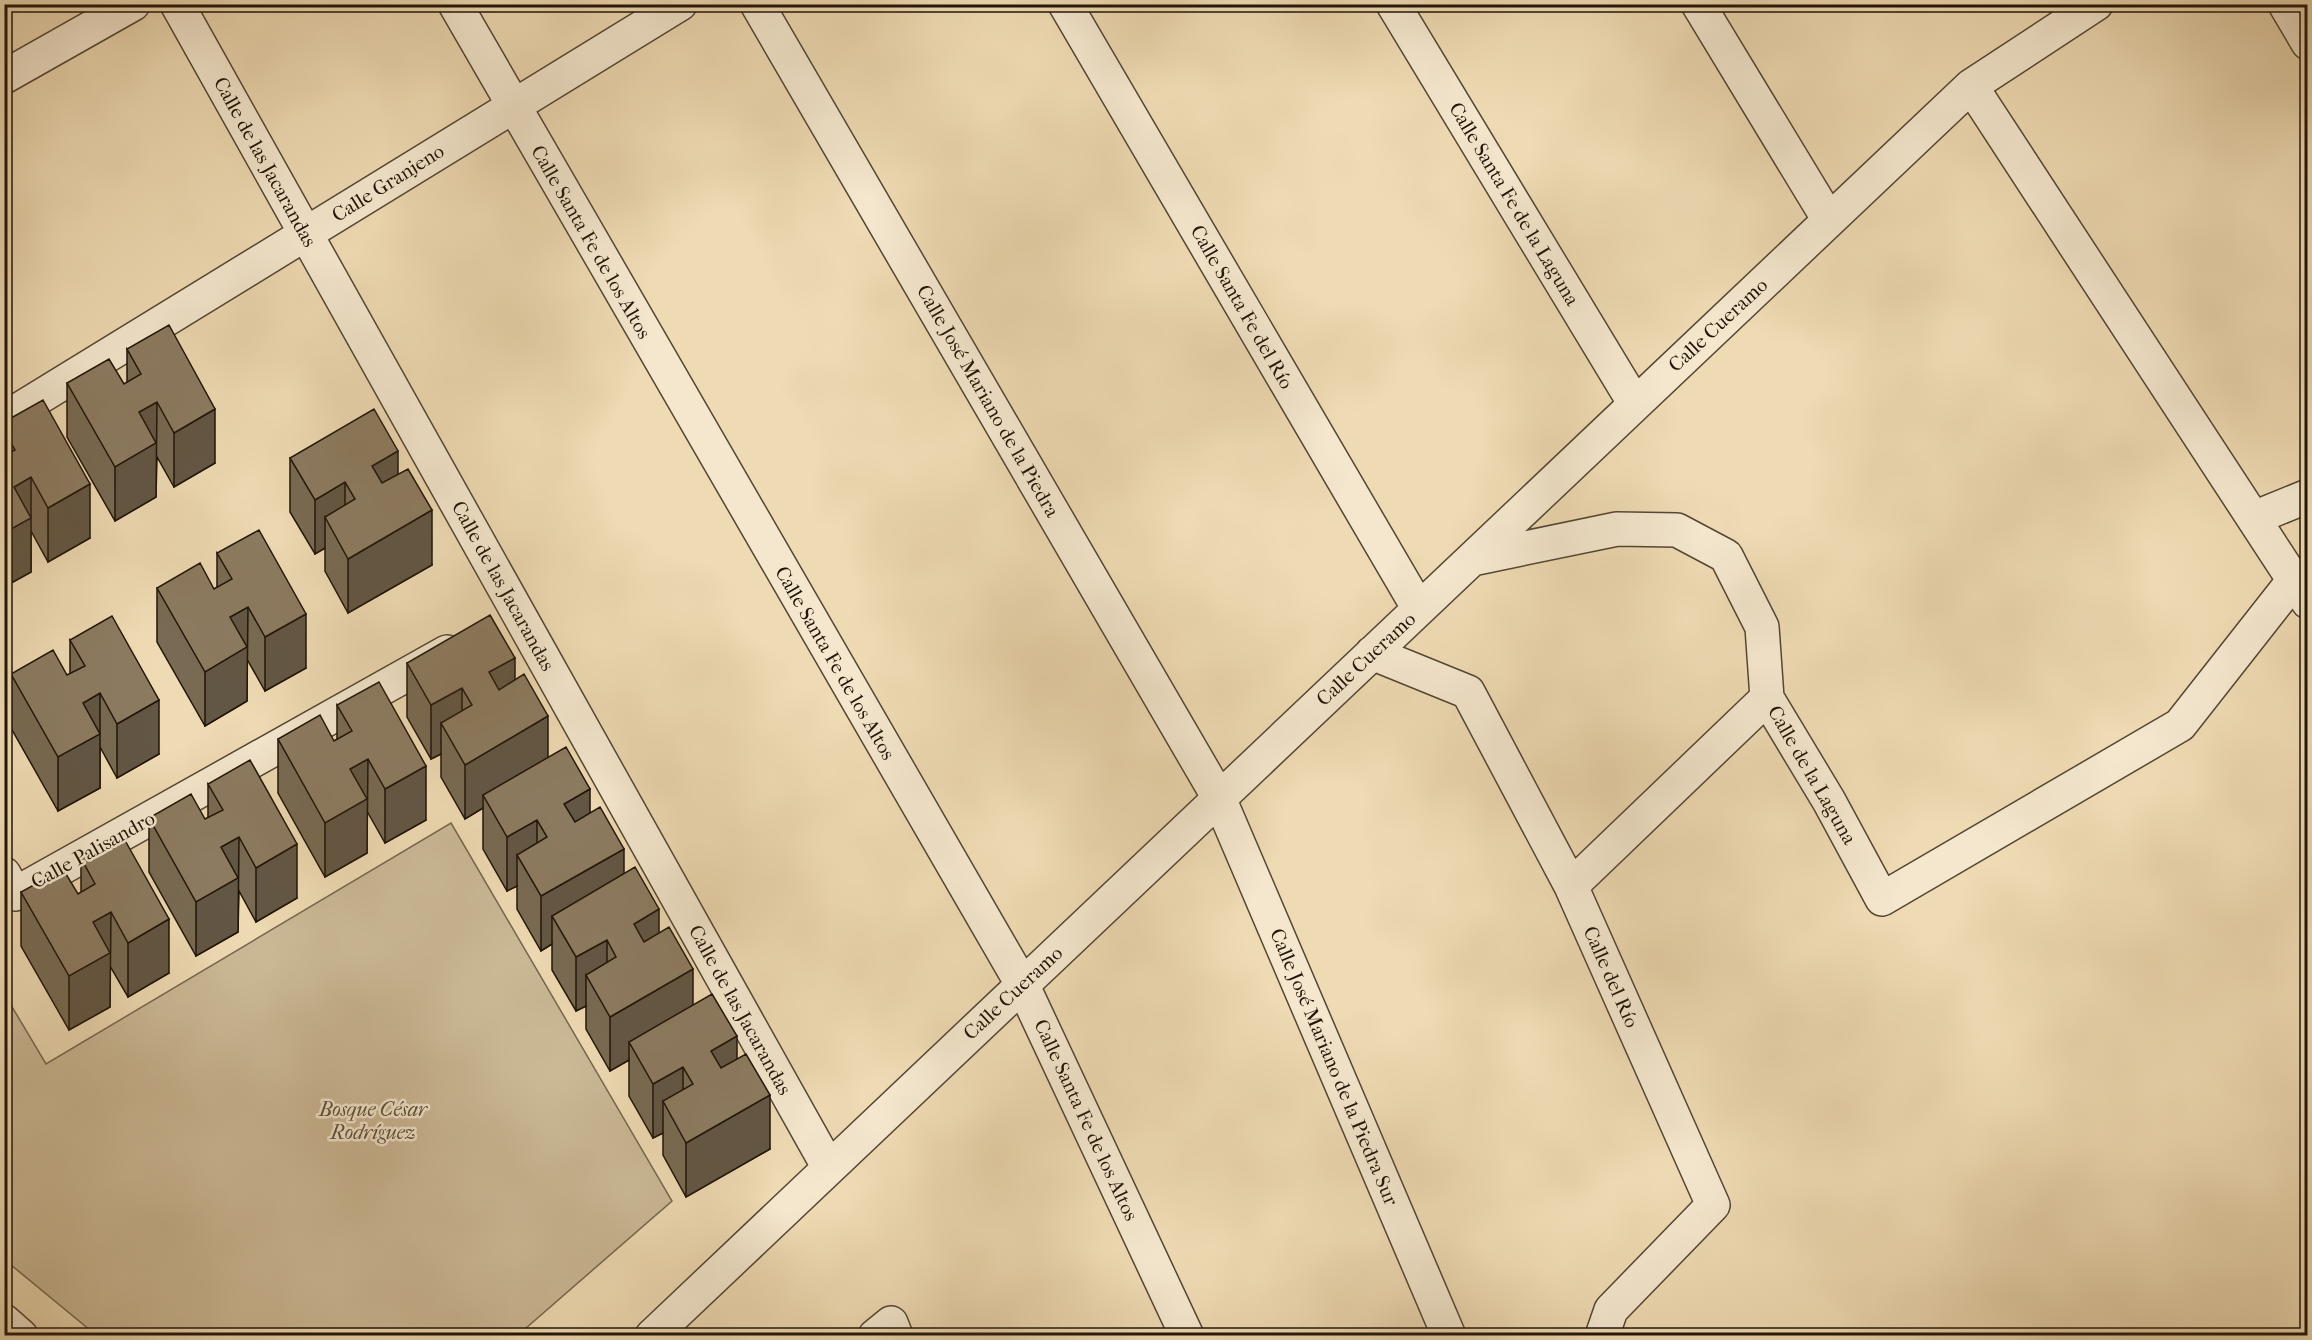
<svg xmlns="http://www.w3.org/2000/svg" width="2312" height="1340" viewBox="0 0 2312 1340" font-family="'IM FELL French Canon',serif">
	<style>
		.green { fill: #cbb996; stroke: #76674f; stroke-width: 1.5 }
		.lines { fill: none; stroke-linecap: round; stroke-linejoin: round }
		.street-casing { stroke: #544633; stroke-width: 36 }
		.street { stroke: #f4e7ce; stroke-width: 33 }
		.wall { fill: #786a53; stroke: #211508; stroke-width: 1.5 }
		.shaded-wall { fill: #625644; stroke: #211508; stroke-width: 1.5 }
		.building { fill: #8c7b61; stroke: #211508; stroke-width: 1.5 }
		.labels { text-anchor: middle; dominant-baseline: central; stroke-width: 5; stroke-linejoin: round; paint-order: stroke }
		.street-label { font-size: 20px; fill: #211508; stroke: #f4e7ce }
		.park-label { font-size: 20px; font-style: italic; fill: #5c4e3a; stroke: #f4e7ce }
	</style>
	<rect width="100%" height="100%" fill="#eedab3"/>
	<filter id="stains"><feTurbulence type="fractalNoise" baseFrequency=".00333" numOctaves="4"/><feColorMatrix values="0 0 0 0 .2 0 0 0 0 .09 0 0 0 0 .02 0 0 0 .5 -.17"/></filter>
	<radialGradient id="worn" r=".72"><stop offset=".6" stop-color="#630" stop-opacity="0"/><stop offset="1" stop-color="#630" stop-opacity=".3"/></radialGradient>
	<path class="green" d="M451 823 672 1201 518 1335H96L5 1260V995L46 1064Z"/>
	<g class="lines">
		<g class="street-casing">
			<path id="street" d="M177 4 829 1168
				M455 4 1022 984 1187 1336
				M757 4 1219 798 1449 1336
				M1065 4 1419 609
				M1393 4 1635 404
				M1698 4 1829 220
				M2285 4 2308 43
				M4 77 133 4
				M1971 86 2308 602
				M4 419 680 4
				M2254 518 2308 496
				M1472 559 1617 529 1677 530 1726 556 1762 627 1767 698 1829 801 1882 899 2180 725 2294 580
				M1372 653 1468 692 1571 886 1713 1205 1611 1310 1602 1336
				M4 874 15 894 447 652
				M1571 886 1767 698
				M4 1321 21 1336
				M652 1336 1971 86 2096 4
				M875 1336 891 1323 896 1336"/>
		</g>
		<use href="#street" class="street"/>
	</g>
	<path class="wall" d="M127 349 215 463 174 487 157 457 156 497 115 521 67 437V383L124 384 127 383Z
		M4 422 90 538 48 562 31 531V572L4 587Z
		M290 458 398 475 432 565 348 613 325 571V548L315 554 290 512Z
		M217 553 306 668 265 691 248 661H247V701L205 726 157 642V588L214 589 217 587Z
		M70 640 159 754 117 778 100 747V788L58 811 11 728V674L67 675 70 674Z
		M407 663 515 680 548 758 590 813 624 874 659 933 693 1005 737 1059 770 1149 686 1197 663 1155V1133L653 1138 629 1096V1060L610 1071 586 1029V1006L576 1011 552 970V944L541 951 517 909V886L507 891 483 849V808L465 819 441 777V754L431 759 407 717Z
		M337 705 426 820 385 843 368 813H367V853L325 877 278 793V739L334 741 337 739Z
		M208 784 297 898 256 922 239 891 238 932 196 956 149 872V818L205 819 208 818Z
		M81 858 169 973 128 997 110 966V1007L69 1030 21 946V892L78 894 81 892Z"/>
	<path class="shaded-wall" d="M157 402 156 497 115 521V467L139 412Z
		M215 409V463L174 487V433Z
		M398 451V505L372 520V466Z
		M31 477V572L4 587V533L14 487Z
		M345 482V536L325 517V548L315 554V500Z
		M90 484V538L48 562V508Z
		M432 510V565L348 613V559Z
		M248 607 247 701 205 726V672L230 617Z
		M306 614V668L265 691V637Z
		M515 658V712L489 726V672Z
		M462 688V742L441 723V754L431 759V705Z
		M100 693V788L58 811V757L83 703Z
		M159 700V754L117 778V724Z
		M548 716V770L483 795V808L465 819V765Z
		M368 759 367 853 325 877V823L350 769Z
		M426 766V820L385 843V789Z
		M590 789V843L564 858V804Z
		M537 820V874L517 855V886L507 891V837Z
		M239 837 238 932 196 956V902L221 847Z
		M297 844V898L256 922V868Z
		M624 849V903L552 916V944L541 951V896Z
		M659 909V964L634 978V924Z
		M111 912 110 1007 69 1030V976L93 922Z
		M169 919V973L128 997V943Z
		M607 940V995L586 975V1006L576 1011V957Z
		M693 969V1023L629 1042V1060L610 1071V1017Z
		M737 1036V1090L711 1105V1051Z
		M683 1067V1121L663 1101V1133L653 1138V1084Z
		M770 1095V1149L686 1197V1143Z"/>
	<path class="building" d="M169 325 215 409 174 433 157 402 139 412 156 443 115 467 67 383 109 359 124 384 141 374 127 349Z
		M43 400 90 484 48 508 31 477 14 487 31 518 4 533V456L15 450 4 431V422Z
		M374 409 398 451 372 466 382 483 408 469 432 510 348 559 325 517 355 499 345 482 315 500 290 458Z
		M259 530 306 614 265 637 248 607 230 617 247 647 205 672 157 588 200 563 214 589 232 579 217 553Z
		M490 615 515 658 489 672 499 690 524 674 548 716 465 765 441 723 472 705 462 688 431 705 407 663Z
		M112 616 159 700 117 724 100 693 83 703 100 734 58 757 11 674 53 650 67 675 85 666 70 640Z
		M379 682 426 766 385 789 368 759 350 769 367 799 325 823 278 739 320 715 334 741 352 731 337 705Z
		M566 747 590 789 564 804 575 822 600 807 624 849 541 896 517 855 547 837 537 820 507 837 483 795Z
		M250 760 297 844 256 868 239 837 221 847 238 878 196 902 149 818 191 794 205 819 223 810 208 784Z
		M122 835 169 919 128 943 111 912 93 922 110 953 69 976 21 892 63 869 78 894 95 884 81 858Z
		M635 867 659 909 634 924 644 942 669 927 693 969 610 1017 586 975 616 957 607 940 576 957 552 916Z
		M712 994 737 1036 711 1051 721 1068 746 1054 770 1095 686 1143 663 1101 693 1084 683 1067 653 1084 629 1042Z"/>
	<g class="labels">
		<g class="street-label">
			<text transform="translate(265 162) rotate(61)">Calle de las Jacarandas</text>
			<text transform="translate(388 183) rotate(-32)">Calle Granjeno</text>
			<text transform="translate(1514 204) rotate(59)">Calle Santa Fe de la Laguna</text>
			<text transform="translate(591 242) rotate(60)">Calle Santa Fe de los Altos</text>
			<text transform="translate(1242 307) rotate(60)">Calle Santa Fe del Río</text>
			<text transform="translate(1718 325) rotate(-43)">Calle Cueramo</text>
			<text transform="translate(988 401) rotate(60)">Calle José Mariano de la Piedra</text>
			<text transform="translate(503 586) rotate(61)">Calle de las Jacarandas</text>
			<text transform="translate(1366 659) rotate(-43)">Calle Cueramo</text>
			<text transform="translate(835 663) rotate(60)">Calle Santa Fe de los Altos</text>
			<text transform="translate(1812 775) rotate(60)">Calle de la Laguna</text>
			<text transform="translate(93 850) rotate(-29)">Calle Palisandro</text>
			<text transform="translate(1611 977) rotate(66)">Calle del Río</text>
			<text transform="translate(1013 993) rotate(-43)">Calle Cueramo</text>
			<text transform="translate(740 1010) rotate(61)">Calle de las Jacarandas</text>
			<text transform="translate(1334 1067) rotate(67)">Calle José Mariano de la Piedra Sur</text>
			<text transform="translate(1086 1120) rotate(65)">Calle Santa Fe de los Altos</text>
		</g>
		<g class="park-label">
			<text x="373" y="1109">Bosque César<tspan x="373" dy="23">Rodríguez</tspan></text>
		</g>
	</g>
	<rect width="2312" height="1340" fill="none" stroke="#eedab3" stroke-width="24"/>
	<rect x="6" y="6" width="2300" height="1328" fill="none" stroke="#211508" stroke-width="3"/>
	<rect x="12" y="12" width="2288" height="1316" fill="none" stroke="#211508" stroke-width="1.5"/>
	<rect width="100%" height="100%" filter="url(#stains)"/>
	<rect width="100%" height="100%" fill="url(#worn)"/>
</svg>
